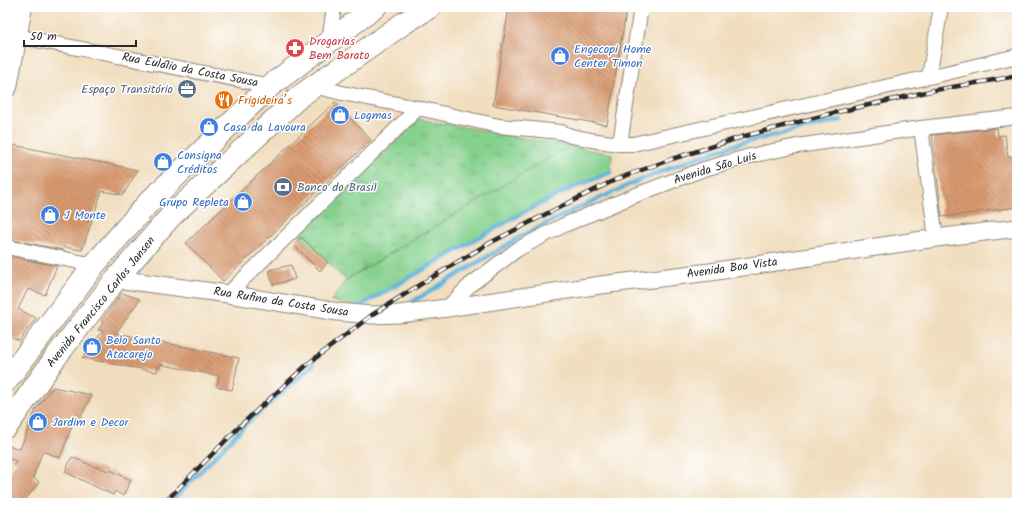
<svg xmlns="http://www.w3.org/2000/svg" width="1024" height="510" viewBox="0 0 1024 510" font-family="Kalam,sans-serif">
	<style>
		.grass { fill: #87d18e; stroke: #597e5c }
		.park { fill: url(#park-tufts); stroke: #597e5c }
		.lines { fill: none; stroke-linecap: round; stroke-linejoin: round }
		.stream { stroke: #61b4dc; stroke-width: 4.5 }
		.building { fill: url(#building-back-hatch) }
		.minor-casing { stroke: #8e8475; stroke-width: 16 }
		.tertiary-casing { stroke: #8e8475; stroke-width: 19 }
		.secondary-casing { stroke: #8e8475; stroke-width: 22 }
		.primary-casing { stroke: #8e8475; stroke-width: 24 }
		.minor { stroke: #fff; stroke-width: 14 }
		.tertiary { stroke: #fff; stroke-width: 17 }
		.secondary { stroke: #fff; stroke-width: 20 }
		.primary { stroke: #fff; stroke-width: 22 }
		.rail-casing { stroke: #2b2b2b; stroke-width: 4.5 }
		.rail { stroke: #fff; stroke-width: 3; stroke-dasharray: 9; stroke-linecap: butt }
		.labels { text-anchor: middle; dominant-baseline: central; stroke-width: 3; stroke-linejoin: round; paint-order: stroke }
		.health-label { font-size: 12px; fill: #be3a42; stroke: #fff; text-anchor: start }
		.shop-label { font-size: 12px; fill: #366cbe; stroke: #fff; text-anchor: start }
		.street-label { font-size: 12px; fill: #2b2b2b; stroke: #fff }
		.service-label { font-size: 12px; fill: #4e5e75; stroke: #fff; text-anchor: end }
		.food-label { font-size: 12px; fill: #c56008; stroke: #fff; text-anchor: start }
	</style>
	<defs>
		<pattern id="park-tufts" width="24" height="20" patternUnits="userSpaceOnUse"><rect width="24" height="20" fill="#87d18e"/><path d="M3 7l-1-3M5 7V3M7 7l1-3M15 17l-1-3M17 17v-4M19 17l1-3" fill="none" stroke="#6faa74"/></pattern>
		<pattern id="building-back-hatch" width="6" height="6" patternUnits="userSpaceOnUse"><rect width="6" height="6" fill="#d89a6f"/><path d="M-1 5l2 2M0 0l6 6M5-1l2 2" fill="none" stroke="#af7e5b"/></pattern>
	</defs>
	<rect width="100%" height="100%" fill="#fff"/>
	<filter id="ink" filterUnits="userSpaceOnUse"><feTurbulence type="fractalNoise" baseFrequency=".025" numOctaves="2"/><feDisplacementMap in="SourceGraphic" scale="8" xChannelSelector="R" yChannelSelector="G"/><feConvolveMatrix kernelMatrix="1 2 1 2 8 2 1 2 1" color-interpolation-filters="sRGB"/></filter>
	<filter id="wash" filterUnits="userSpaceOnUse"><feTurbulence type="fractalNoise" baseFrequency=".012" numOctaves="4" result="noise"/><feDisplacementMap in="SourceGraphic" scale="16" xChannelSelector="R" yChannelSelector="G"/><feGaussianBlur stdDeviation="0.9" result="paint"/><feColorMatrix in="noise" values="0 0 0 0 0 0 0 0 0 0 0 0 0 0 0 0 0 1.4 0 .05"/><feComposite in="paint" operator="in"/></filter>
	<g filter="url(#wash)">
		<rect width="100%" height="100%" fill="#f1debf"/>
		<path class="grass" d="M569 146 612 154 611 172 570 189 524 212 358 307 331 301 346 280Z"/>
		<path class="park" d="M419 119 569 146 346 280 299 235Z"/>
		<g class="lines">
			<path class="stream" d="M407 305 522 236 576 209 640 180 698 157 741 143 841 120
				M358 307 524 212 570 189 611 172
				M170 503 248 422 313 365"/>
		</g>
		<g id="blocks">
			<path class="building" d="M509 7H627L607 125 493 105Z
				M335 102 371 140 223 281 186 243Z
				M997 128 998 136 1005 135 1008 157 1017 156V207L942 217 932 135Z
				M13 145 138 170 123 195 102 191 82 250 64 247 63 250 7 239V180Z
				M301 237 328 262 320 271 294 245Z
				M7 256 57 266 45 295 28 289 18 309 36 318 19 341 7 336Z
				M291 265 295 279 273 285 269 270Z
				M122 293 140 299 116 333 239 358 232 390 217 387 219 376 159 364 157 372 82 358 103 331 98 330 103 323 101 321Z
				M53 387 91 395 77 425 73 423 60 458 43 451 33 477 39 482 23 503H7V474L17 461 7 458V445L20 449 36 409Z
				M72 457 97 468 98 466 109 472 110 470 131 480 123 496 115 491 113 495 65 472Z"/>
		</g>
	</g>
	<g filter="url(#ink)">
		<use href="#blocks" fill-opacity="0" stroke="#8e8475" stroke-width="1"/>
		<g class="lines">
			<g class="minor-casing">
				<path id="minor" d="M16 36 270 86
					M329 41 334 7
					M929 77 941 7
					M314 86 342 93 418 108 499 126 561 132 571 136 597 141 620 144H633L929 77 1017 56
					M921 128 936 238
					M620 144 641 7
					M7 247 94 265
					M228 294 418 108
					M447 308 470 285 518 249 564 225 636 195 704 169 750 156 797 146 921 128 1017 117"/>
			</g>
			<g class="tertiary-casing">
				<path id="tertiary" d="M116 279 228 294 338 312 372 315 399 314 447 308 601 285 710 272 936 238 1017 228"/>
			</g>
			<g class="secondary-casing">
				<path id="secondary" d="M7 87 22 7"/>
			</g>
			<g class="primary-casing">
				<path id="primary" d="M7 380 94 265 149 202 270 86 375 7
					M7 426 55 358 116 279 170 217 300 96 404 23 430 7"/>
			</g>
			<use href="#minor" class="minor"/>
			<use href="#tertiary" class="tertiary"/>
			<use href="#secondary" class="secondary"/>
			<use href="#primary" class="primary"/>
			<g class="rail-casing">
				<path id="rail" d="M164 503 241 425 309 363 372 315 421 284 486 245 544 215 617 179 672 159 745 136 829 114 935 90 1017 76"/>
			</g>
			<use href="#rail" class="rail"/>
		</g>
	</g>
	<defs>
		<g id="pharmacy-disc" transform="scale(1)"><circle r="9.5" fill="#e0444e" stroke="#fff"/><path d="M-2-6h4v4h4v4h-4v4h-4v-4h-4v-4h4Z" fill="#fff"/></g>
		<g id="shop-disc" transform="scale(1)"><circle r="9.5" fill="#3f7fe0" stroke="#fff"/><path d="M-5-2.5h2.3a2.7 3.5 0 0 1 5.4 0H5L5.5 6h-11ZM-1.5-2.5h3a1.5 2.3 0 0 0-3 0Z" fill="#fff"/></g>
		<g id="office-disc" transform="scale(1)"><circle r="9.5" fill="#5c6f8a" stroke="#fff"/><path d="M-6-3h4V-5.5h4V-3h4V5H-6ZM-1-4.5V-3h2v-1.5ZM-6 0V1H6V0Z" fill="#fff"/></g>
		<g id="restaurant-disc" transform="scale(1)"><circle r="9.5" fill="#e8710a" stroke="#fff"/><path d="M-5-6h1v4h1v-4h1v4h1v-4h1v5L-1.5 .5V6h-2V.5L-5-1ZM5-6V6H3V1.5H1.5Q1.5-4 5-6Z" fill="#fff"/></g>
		<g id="bank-disc" transform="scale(1)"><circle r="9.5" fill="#5c6f8a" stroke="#fff"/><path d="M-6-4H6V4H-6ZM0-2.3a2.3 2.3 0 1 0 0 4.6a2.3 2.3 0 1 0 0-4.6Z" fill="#fff"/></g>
	</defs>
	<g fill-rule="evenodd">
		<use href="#pharmacy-disc" x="295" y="48"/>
		<use href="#shop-disc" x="560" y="56"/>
		<use href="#office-disc" x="187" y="89"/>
		<use href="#restaurant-disc" x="224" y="100"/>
		<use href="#shop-disc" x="340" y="115"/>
		<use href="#shop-disc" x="209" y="127"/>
		<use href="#shop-disc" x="163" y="162"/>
		<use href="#bank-disc" x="283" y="187"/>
		<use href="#shop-disc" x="243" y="202"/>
		<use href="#shop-disc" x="50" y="215"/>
		<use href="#shop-disc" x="92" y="347"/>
		<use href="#shop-disc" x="38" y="422"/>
	</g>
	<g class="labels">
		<g class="health-label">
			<text x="309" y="41">Drogarias<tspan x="309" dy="14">Bem Barato</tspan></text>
		</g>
		<g class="shop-label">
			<text x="574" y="49">Engecopi Home<tspan x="574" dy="14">Center Timon</tspan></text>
			<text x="354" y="115">Logmas</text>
			<text x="223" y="127">Casa da Lavoura</text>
			<text x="177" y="155">Consigna<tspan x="177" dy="14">Créditos</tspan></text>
			<text x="229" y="202" text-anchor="end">Grupo Repleta</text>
			<text x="64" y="215">J Monte</text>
			<text x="106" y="340">Belo Santo<tspan x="106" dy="14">Atacarejo</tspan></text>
			<text x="52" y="422">Jardim e Decor</text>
		</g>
		<g class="street-label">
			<text transform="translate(190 70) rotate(11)">Rua Eulálio da Costa Sousa</text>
			<text transform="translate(715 168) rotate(-17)">Avenida São Luis</text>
			<text transform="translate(732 268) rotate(-8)">Avenida Boa Vista</text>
			<text transform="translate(101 302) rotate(-51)">Avenida Francisco Carlos Jansen</text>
			<text transform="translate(281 302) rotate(9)">Rua Rufino da Costa Sousa</text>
		</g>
		<g class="service-label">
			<text x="173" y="89">Espaço Transitório</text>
			<text x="297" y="187" text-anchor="start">Banco do Brasil</text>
		</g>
		<g class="food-label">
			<text x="238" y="100">Frigideira’s</text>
		</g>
	</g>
	<rect width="1024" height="510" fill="none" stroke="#fff" stroke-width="24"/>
	<path d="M24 40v6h112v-6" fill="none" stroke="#2b2b2b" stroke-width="2"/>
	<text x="30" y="40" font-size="12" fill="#2b2b2b" stroke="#ffffff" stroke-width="3" paint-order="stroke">50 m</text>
</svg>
